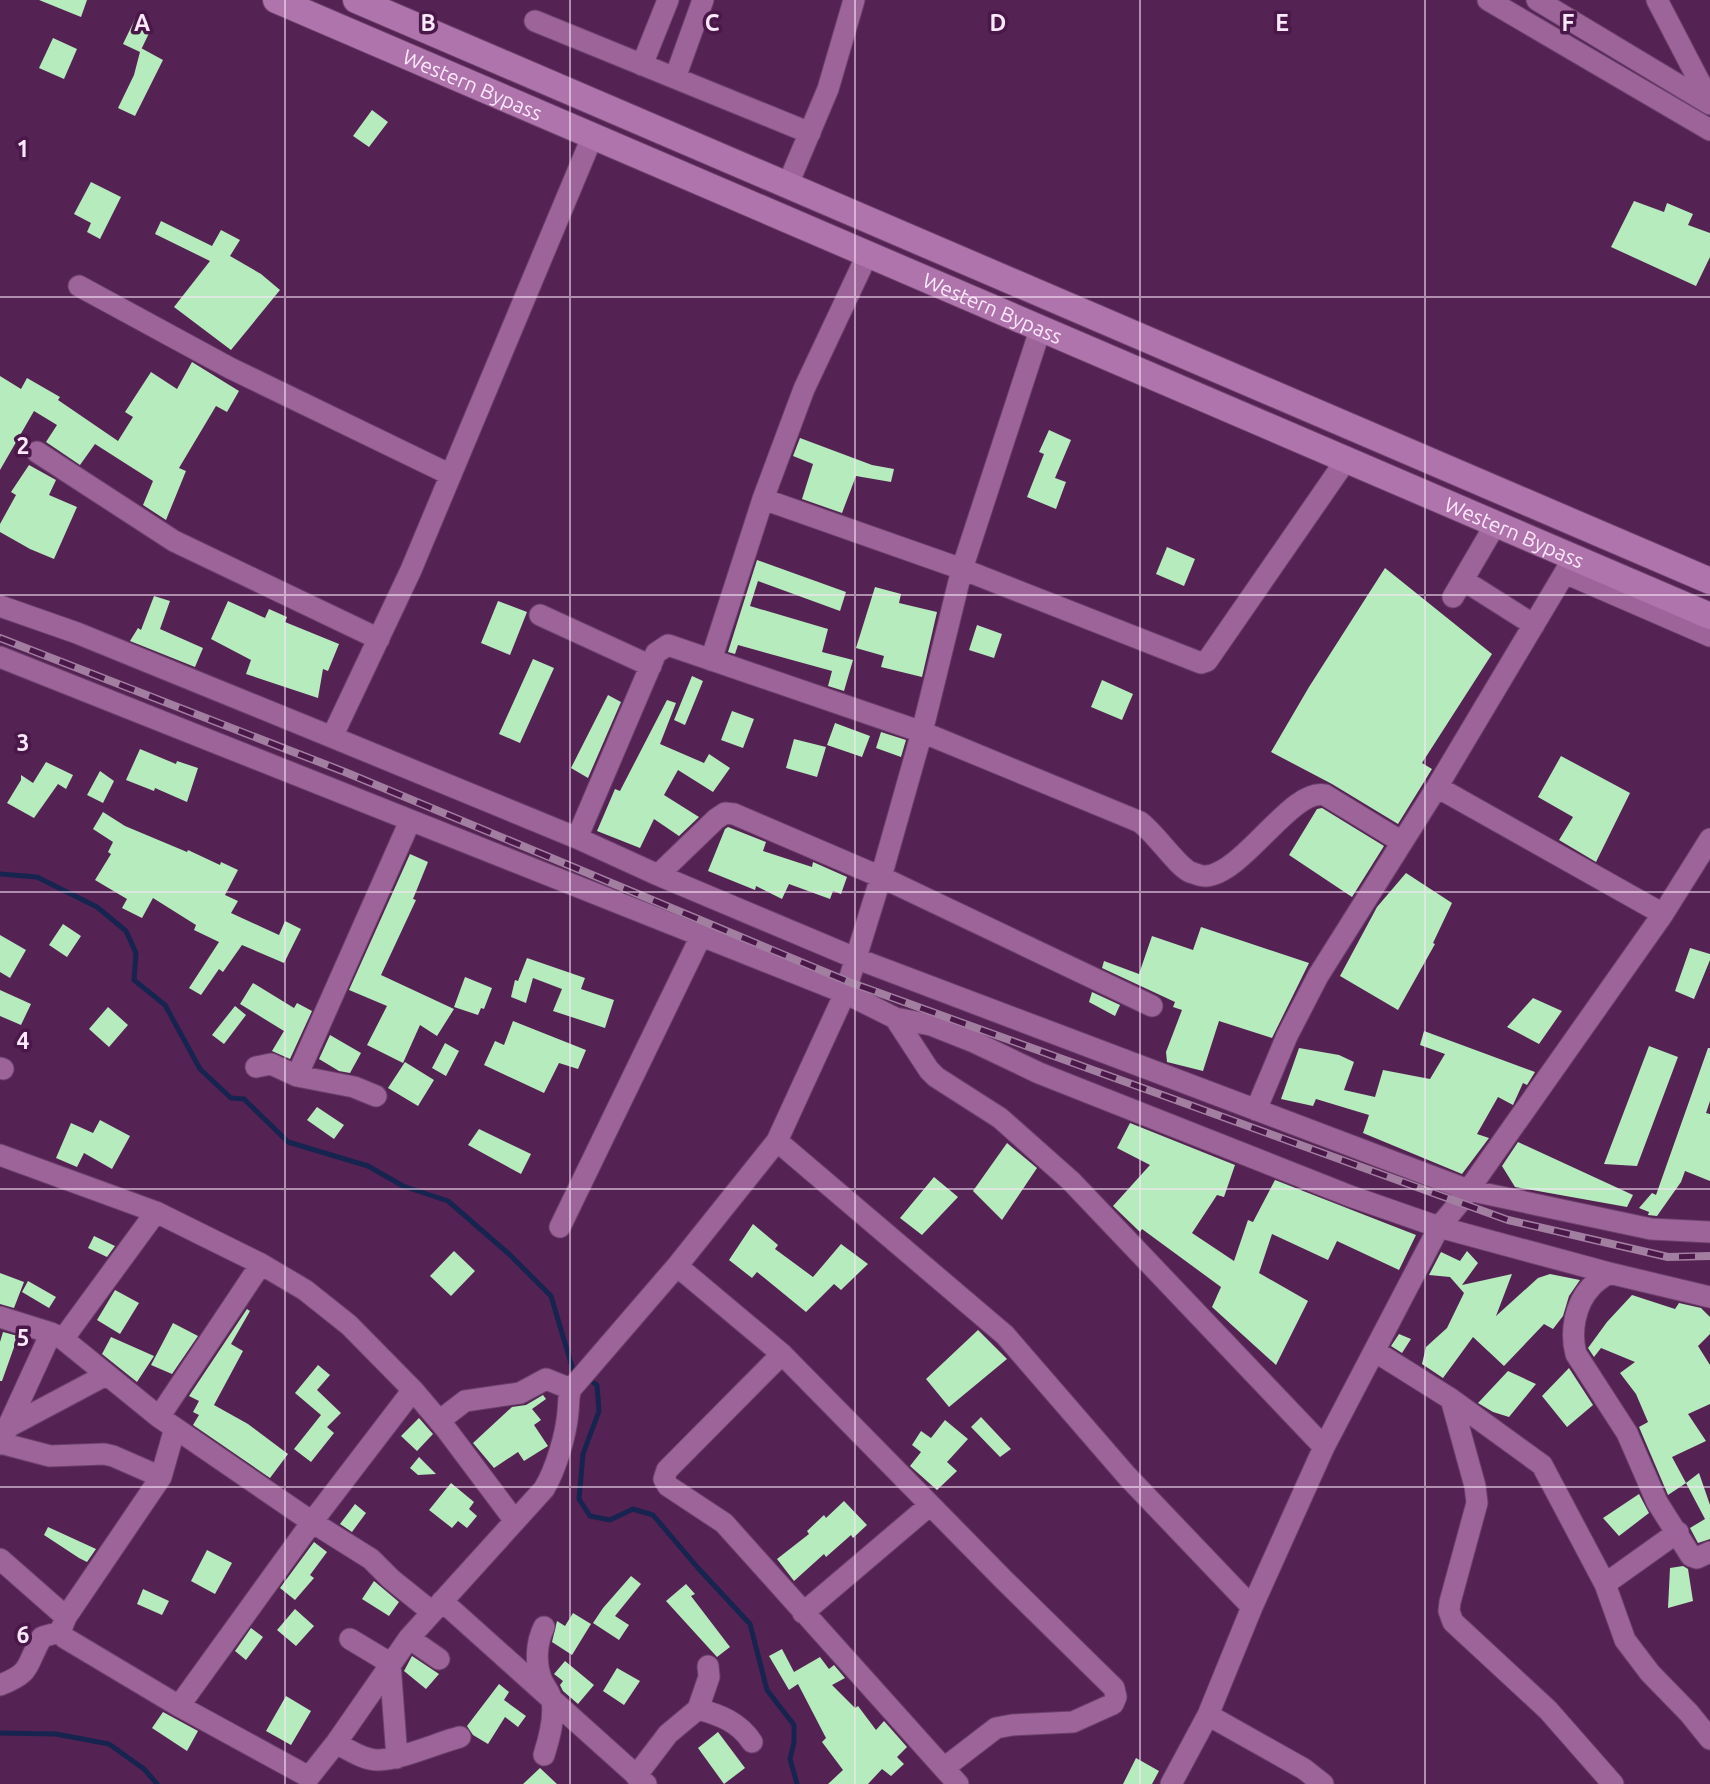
<svg xmlns="http://www.w3.org/2000/svg" width="1710" height="1784" viewBox="0 0 1710 1784" font-family="Ubuntu,sans-serif">
	<style>
		.lines { fill: none; stroke-linecap: round; stroke-linejoin: round }
		.stream { stroke: #172450; stroke-width: 5 }
		.building { fill: #b6ebbd }
		.minor-casing { stroke: #6b406a; stroke-width: 23 }
		.major-casing { stroke: #6b406a; stroke-width: 28 }
		.minor { stroke: #9c6499; stroke-width: 21 }
		.major { stroke: #af74ac; stroke-width: 26 }
		.rail-casing { stroke: #a27ea1; stroke-width: 8 }
		.rail { stroke: #4a1749; stroke-width: 5; stroke-dasharray: 16; stroke-linecap: butt }
		.grid { fill: none; stroke: #fbe8fa; stroke-width: 2; stroke-opacity: 0.55 }
		.labels { text-anchor: middle; dominant-baseline: central; stroke-width: 7; stroke-linejoin: round; paint-order: stroke }
		.street-label { font-size: 21px; fill: #fbe8fa; stroke: #4a1749 }
		.grid-label { font-size: 23px; text-anchor: middle; font-weight: bold; fill: #fbe8fa; stroke: #4a1749; stroke-width: 7; stroke-linejoin: round; paint-order: stroke }
	</style>
	<rect width="100%" height="100%" fill="#552254"/>
	<g class="lines">
		<path class="stream" d="M0 874 37 877 97 907 126 931 136 953 134 980 165 1005 200 1069 231 1098 244 1099 288 1142 368 1166 403 1186 448 1201 509 1254 551 1296 573 1370 578 1373
			M586 1378 597 1385 599 1411 583 1454 579 1499 590 1516 610 1520 633 1509 653 1515 698 1568 750 1624 767 1690 794 1725V1742L790 1759 797 1784
			M0 1733 56 1734 109 1744 144 1769 157 1784"/>
	</g>
	<path class="building" d="M39 0H87L81 17Z
		M135 19 152 27 140 52 123 44Z
		M53 38 77 49 64 79 39 68Z
		M141 48 163 60 135 116 118 108 134 75Z
		M372 110 388 122 369 147 353 136Z
		M91 182 121 197 100 239 87 232 91 223 74 214Z
		M1634 201 1664 212 1667 203 1693 214 1688 225 1710 233V257L1696 286 1611 247Z
		M161 221 212 246 221 230 240 240 230 256 261 274 280 290 231 350 174 307 210 261 155 234Z
		M192 362 239 391 227 412 216 406 179 468 186 471 166 520 143 505 153 481 95 444 80 465 46 442 57 425 34 411 0 470V376L21 389 27 378 60 397 58 400 118 441 133 417 125 412 151 372 177 389Z
		M1049 430 1071 440 1055 478 1066 482 1056 509 1027 497 1044 454 1039 452Z
		M800 438 872 465 894 469 891 482 856 476 842 513 802 499 813 464 793 456Z
		M29 465 56 480 49 495 77 507 54 559 30 549 0 532V524L16 495 11 492Z
		M1167 547 1195 559 1184 586 1156 574Z
		M757 560 846 592 840 611 758 581 750 606 828 629 822 652 853 660 844 691 828 686 832 671 738 645 735 654 728 652Z
		M1385 568 1492 654 1422 763 1432 769 1398 824 1332 784 1271 752 1309 687Z
		M875 587 901 594 899 603 937 612 922 677 881 667 884 656 856 648Z
		M154 596 170 601 160 629 203 648 195 667 130 641 138 628 141 630Z
		M228 601 265 618 269 609 287 617 285 622 339 644 328 671 323 669 318 698 246 674 251 660 211 639Z
		M498 601 527 612 510 655 481 643Z
		M977 625 1002 634 994 658 969 650Z
		M533 659 554 668 520 743 499 734Z
		M692 676 703 681 685 725 674 720Z
		M1102 680 1133 694 1122 720 1091 707Z
		M608 695 621 702 588 778 571 768Z
		M667 700 676 703 660 744 704 763 709 754 730 768 713 792 678 770 664 795 699 817 679 836 654 819 640 848 597 831 615 789 620 791Z
		M732 711 754 719 743 748 721 740Z
		M835 723 870 736 862 757 827 745Z
		M881 732 906 740 901 757 876 748Z
		M794 739 826 747 817 777 786 768Z
		M140 749 176 764 177 761 198 768 187 802 155 788 154 791 126 780Z
		M1561 756 1630 793 1596 862 1559 840 1573 817 1538 797Z
		M46 762 73 775 66 789 58 784 34 818 7 803 21 780V775L33 783Z
		M100 771 114 781 103 803 87 795Z
		M1322 808 1384 846 1352 897 1289 855 1317 809Z
		M103 812 125 826 187 852 188 850 220 865 221 862 238 870 225 895 238 901 231 913 279 935 285 921 301 929 284 963 242 945 223 972 219 969 201 995 189 988 219 942 194 930 196 925 153 898 142 918 122 908 127 899 95 880 111 854 108 852 113 842 93 829Z
		M728 827 766 842 763 851 812 867 813 862 847 877 841 894 833 891 830 899 789 884 782 899 756 886 755 890 708 871 725 829Z
		M410 854 428 862 413 899 416 900 381 975 454 1009 437 1036 420 1025 403 1063 367 1045 387 1006 349 990Z
		M1406 873 1452 903 1433 943 1435 944 1398 1010 1340 976 1377 907Z
		M63 924 81 936 67 957 49 945Z
		M1201 927 1309 963 1272 1038 1219 1021 1203 1071 1167 1062 1166 1052 1182 1010 1173 1007 1175 1002 1102 968 1104 961 1139 974 1152 936 1193 950Z
		M0 935 26 950 10 978 0 972Z
		M1690 948 1710 954V960L1694 999 1675 991Z
		M527 958 585 978 581 989 614 1000 605 1028 553 1011 562 989 533 978 526 1003 511 997 515 980 518 981Z
		M465 977 492 988 484 1009 481 1008 478 1015 454 1007Z
		M253 983 294 1008 297 1003 312 1011 290 1059 272 1051 284 1031 240 1004Z
		M0 990 31 1004 21 1025 0 1016Z
		M1092 992 1120 1005 1115 1016 1089 1002Z
		M1533 998 1562 1011 1539 1044 1507 1027Z
		M235 1006 246 1015 224 1044 212 1035Z
		M108 1007 128 1025 109 1047 89 1029Z
		M513 1021 586 1050 578 1069 559 1063 544 1093 484 1065 495 1041 504 1045Z
		M1424 1031 1535 1072 1527 1085 1523 1083 1513 1105 1498 1097 1477 1134 1489 1138 1462 1174 1363 1133 1369 1115 1316 1099 1313 1106 1281 1099 1299 1048 1339 1055 1354 1062 1344 1090 1375 1097 1383 1070 1430 1079 1445 1054 1420 1045Z
		M330 1035 361 1053 350 1073 339 1071 319 1059Z
		M445 1043 459 1051 446 1076 432 1068Z
		M1649 1046 1678 1057 1637 1166 1604 1164Z
		M1708 1048H1710V1101L1706 1113 1710 1114V1181L1685 1171 1681 1182 1657 1216 1648 1215 1649 1212 1639 1208 1652 1193 1656 1195Z
		M405 1062 434 1080 418 1106 388 1088Z
		M317 1107 344 1125 334 1139 307 1120Z
		M100 1120 130 1136 112 1169 84 1153 77 1167 56 1158 71 1123 93 1133Z
		M1130 1123 1235 1165 1224 1197 1217 1195 1192 1233 1234 1261 1248 1220 1253 1222 1275 1180 1416 1235 1399 1270 1337 1241 1328 1260 1272 1234 1259 1273 1308 1301 1276 1365 1212 1307 1221 1287 1142 1229 1140 1232 1113 1206 1150 1165 1117 1148Z
		M479 1129 531 1154 521 1174 468 1145Z
		M1518 1142 1633 1195 1627 1207 1515 1187 1502 1166Z
		M1007 1143 1037 1168 1002 1220 973 1191Z
		M934 1177 958 1197 922 1235 900 1218Z
		M753 1224 778 1245 775 1249 813 1277 841 1244 868 1264 841 1290 834 1284 806 1312 757 1272 752 1278 729 1260Z
		M94 1236 115 1246 107 1257 88 1248Z
		M454 1251 475 1271 451 1296 430 1276Z
		M1467 1251 1478 1263 1462 1285 1512 1274 1496 1316 1538 1278 1550 1274 1580 1280 1569 1296 1563 1316 1553 1329 1544 1324 1504 1366 1473 1337 1443 1378 1422 1364 1426 1347 1447 1328 1464 1293 1450 1277 1429 1275 1441 1252 1460 1261Z
		M0 1273 24 1282 14 1308 0 1304Z
		M28 1281 56 1297 49 1308 22 1292Z
		M115 1290 139 1303 120 1334 97 1320Z
		M1632 1295 1675 1309 1679 1303 1701 1308 1710 1317V1334L1698 1346 1710 1365V1404L1688 1414 1706 1441 1672 1457 1686 1483 1668 1495 1639 1427 1648 1422 1636 1394 1620 1373 1635 1362 1601 1348 1594 1357 1588 1348 1607 1322Z
		M247 1309 250 1311 231 1344 243 1351 214 1405 248 1424 288 1454 270 1478 193 1425 199 1415 193 1412 199 1401 189 1396Z
		M173 1323 198 1336 172 1374 151 1365Z
		M978 1330 1007 1359 949 1407 926 1379Z
		M3 1332 18 1336 2 1381H0V1342Z
		M1399 1334 1411 1339 1402 1353 1391 1346Z
		M111 1337 154 1356 137 1382 102 1354Z
		M318 1365 330 1375 317 1390 341 1413 327 1427 334 1433 311 1462 294 1449 321 1415 295 1393Z
		M1569 1368 1593 1405 1567 1427 1542 1396Z
		M1508 1371 1536 1384 1509 1417 1493 1412 1478 1403Z
		M543 1395 546 1399 532 1409 541 1420 534 1425 548 1446 524 1461 518 1452 494 1468 473 1443 512 1407 526 1405Z
		M981 1417 1011 1449 1000 1457 971 1427Z
		M419 1418 433 1434 417 1451 401 1436Z
		M945 1420 968 1439 947 1462 957 1471 937 1490 910 1466 921 1452 912 1445 921 1431 931 1438Z
		M419 1457 436 1474 418 1475 410 1468Z
		M1699 1473 1710 1505V1539L1698 1543 1690 1528 1705 1519 1686 1483Z
		M451 1483 474 1502 469 1509 477 1516 467 1528 458 1521 452 1528 429 1510Z
		M1639 1494 1649 1513 1619 1536 1603 1518Z
		M844 1501 867 1525 853 1538 851 1535 826 1557 824 1554 794 1581 777 1559 809 1534 807 1531 824 1515 826 1518Z
		M355 1504 366 1513 352 1532 340 1524Z
		M48 1527 96 1549 87 1562 79 1558 44 1535Z
		M314 1542 327 1552 310 1575 314 1578 295 1600 280 1588Z
		M207 1550 232 1563 215 1594 191 1581Z
		M1683 1566 1688 1569 1693 1601 1668 1608 1670 1568Z
		M631 1576 641 1584 615 1616 629 1625 619 1640 593 1623 603 1608Z
		M374 1581 399 1602 389 1616 362 1599Z
		M686 1584 695 1594 691 1596 730 1647 717 1657 666 1601Z
		M143 1589 169 1601 162 1615 137 1604Z
		M295 1609 314 1626 296 1646 277 1630Z
		M573 1613 591 1624 572 1655 552 1642 557 1621 565 1626Z
		M251 1628 263 1637 246 1660 235 1651Z
		M782 1649 794 1672 820 1657 829 1669 834 1665 845 1678 832 1685 855 1708 858 1706 876 1730 884 1721 907 1747 897 1757 904 1764 891 1776 882 1769 868 1784H828L843 1770 822 1742 826 1738 798 1684 789 1690 769 1656Z
		M412 1656 439 1674 426 1689 404 1671Z
		M565 1661 594 1685 578 1704 563 1691 560 1685 563 1681 554 1674Z
		M617 1668 640 1681 624 1705 603 1691Z
		M499 1684 509 1692 504 1700 526 1716 518 1727 505 1717 488 1744 473 1735 467 1726Z
		M286 1696 311 1711 291 1745 266 1731Z
		M163 1712 198 1731 187 1751 152 1728Z
		M718 1732 745 1768 724 1784 698 1748Z
		M1136 1758 1159 1771 1152 1784H1123Z
		M540 1768 557 1784H523Z"/>
	<g class="lines">
		<g class="minor-casing">
			<path id="minor" d="M1488 0 1710 130
				M1537 0 1710 104
				M1657 0 1710 102
				M535 21 810 133
				M642 65 668 0
				M675 78 703 0
				M788 184 828 89 854 0
				M79 286 230 368 451 475
				M37 452 174 541 379 639
				M763 499 962 569 1201 663 1207 661 1346 460
				M1565 573 1710 636
				M1463 580 1534 625
				M1453 597 1495 525
				M0 606 77 633 332 737 577 838 658 875 855 958 1468 1190 1651 1229 1710 1232
				M540 615 651 666
				M0 657 845 993 895 1018 929 1070 936 1077 1000 1118 1071 1181 1324 1447
				M711 660 763 499 804 389 868 253
				M332 737 411 570 593 135
				M1437 787 1663 914
				M577 838 656 653 668 645 922 732 1140 822C1156 834 1177 866 1190 872 1194 873 1202 877 1206 876 1244 873 1292 787 1325 795L1402 842
				M658 875 716 819 725 813 734 814 881 877 1152 1006
				M895 1018 931 1025 974 1042 1039 1073 1350 1196 1439 1227 1609 1273 1710 1297
				M256 1067 271 1064 297 1076 354 1087 376 1096
				M0 1068 3 1069
				M297 1076 410 821
				M1256 1110 1287 1036 1318 976 1437 787 1573 559
				M777 1141 1005 1335 1127 1476 1252 1607
				M0 1155 156 1212 261 1264 305 1290 349 1325 413 1390 446 1429 515 1521
				M560 1227 701 936
				M677 1266 782 1354 1005 1581 1114 1688 1116 1697 1113 1704 1073 1722 1012 1725 996 1728 944 1768
				M1609 1273C1603 1277 1596 1281 1591 1287 1575 1304 1570 1332 1576 1354L1627 1433 1657 1502 1691 1556 1697 1558 1710 1552
				M0 1317 51 1333 63 1339 159 1417 312 1522 371 1559 391 1579 432 1612
				M63 1339 156 1212
				M1376 1352 1451 1399 1542 1465 1605 1584 1625 1640 1650 1673 1689 1713 1710 1739
				M782 1354 667 1470 664 1479 668 1486 724 1523 958 1784
				M1451 1399 1475 1486 1477 1503 1450 1602 1449 1611 1453 1622 1548 1710 1613 1784
				M159 1417 261 1264
				M439 1421 465 1401 520 1393 546 1379 571 1389
				M8 1427 106 1375
				M0 1443 50 1456 104 1454 113 1456 161 1477
				M0 1444 51 1333
				M0 1559 66 1617
				M1605 1584 1678 1532
				M442 1601 646 1784
				M803 1613 930 1505
				M544 1627C536 1643 535 1664 542 1681 545 1687 551 1694 552 1701 555 1718 549 1739 544 1755
				M60 1632 65 1638 179 1706 309 1777 336 1743 409 1638 544 1489C556 1469 566 1435 568 1412 569 1403 568 1397 571 1389L677 1266 777 1141 845 993 881 877 922 732 962 569 1041 327
				M60 1632 66 1617 161 1477 175 1428
				M409 1638 439 1659
				M350 1639 390 1663 397 1758
				M0 1685C34 1672 25 1665 42 1637L60 1632
				M179 1706 312 1522 413 1390
				M698 1709C720 1715 739 1722 752 1742
				M1208 1715 1304 1769 1323 1784
				M336 1743C349 1750 364 1760 378 1760 400 1760 437 1743 460 1737
				M636 1776 668 1734 698 1709 709 1677 708 1666
				M1171 1784 1208 1715 1252 1607 1324 1447 1439 1227 1460 1202 1663 914 1710 839"/>
		</g>
		<g class="major-casing">
			<g id="major">
				<path id="s1" d="M276 0 1710 616"/>
				<path d="M356 0 1710 581"/>
			</g>
		</g>
		<use href="#minor" class="minor"/>
		<use href="#major" class="major"/>
		<g class="rail-casing">
			<path id="rail" d="M0 638 345 772 849 982 1508 1220 1668 1257 1710 1256"/>
		</g>
		<use href="#rail" class="rail"/>
	</g>
	<path class="grid" d="M285 0V1784M570 0V1784M855 0V1784M1140 0V1784M1425 0V1784M0 297H1710M0 595H1710M0 892H1710M0 1189H1710M0 1487H1710"/>
	<g class="labels">
		<g class="street-label">
			<text stroke="none"><textPath href="#s1" startOffset="214">Western Bypass</textPath></text>
			<text stroke="none"><textPath href="#s1" startOffset="780">Western Bypass</textPath></text>
			<text stroke="none"><textPath href="#s1" startOffset="1348">Western Bypass</textPath></text>
		</g>
	</g>
	<g class="grid-label">
		<text x="142" y="31">A</text>
		<text x="428" y="31">B</text>
		<text x="712" y="31">C</text>
		<text x="998" y="31">D</text>
		<text x="1282" y="31">E</text>
		<text x="1568" y="31">F</text>
		<text x="23" y="157">1</text>
		<text x="23" y="454">2</text>
		<text x="23" y="751">3</text>
		<text x="23" y="1049">4</text>
		<text x="23" y="1346">5</text>
		<text x="23" y="1643">6</text>
	</g>
</svg>
